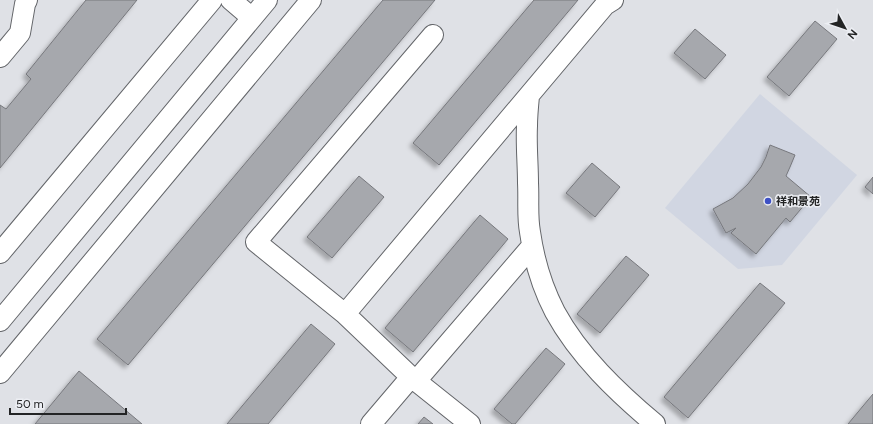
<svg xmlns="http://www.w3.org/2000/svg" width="873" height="424" viewBox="0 0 873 424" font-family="Figtree,'Noto Sans SC',sans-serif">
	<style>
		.built { fill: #d1d6e2 }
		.building { fill: #a6a8ad; stroke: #77787d; filter: url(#shadow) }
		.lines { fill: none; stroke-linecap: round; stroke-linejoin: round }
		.minor-casing { stroke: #636569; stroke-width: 22 }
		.minor { stroke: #fff; stroke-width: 20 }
		.poi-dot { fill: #3e51c5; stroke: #eceef3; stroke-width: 1.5 }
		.labels { text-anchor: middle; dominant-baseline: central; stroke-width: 3; stroke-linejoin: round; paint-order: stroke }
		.poi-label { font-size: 11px; font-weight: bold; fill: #232425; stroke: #eceef3; text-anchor: start }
	</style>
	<defs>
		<filter id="shadow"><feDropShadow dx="-3.5" dy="3.5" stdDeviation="2" flood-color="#0004"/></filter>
	</defs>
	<rect width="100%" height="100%" fill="#dfe1e6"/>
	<path class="built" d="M760 94 857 175 782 265 738 269 665 208Z"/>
	<path class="building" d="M86 0H137L0 168V105L6 109 31 79 26 74Z
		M383 0H435L128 365 97 339Z
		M534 0H578L439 165 413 143Z
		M815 21 837 39 789 96 767 77Z
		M695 29 726 55 705 79 674 53Z
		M770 145 795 155 790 167 786 176 811 197 790 222 786 218 756 254 731 233 736 228 726 233 713 209 733 198 748 184 761 167 766 157Z
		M592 163 620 187 595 217 566 193Z
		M359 176 384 197 332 258 307 237Z
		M873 177V194L865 187Z
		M480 215 508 239 413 352 385 328Z
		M626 256 649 275 600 333 577 314Z
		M760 283 785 303 688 418 664 397Z
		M311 324 335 344 268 424H227Z
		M546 348 565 364 515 424H512L494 409Z
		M79 371 142 424H35Z
		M873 394V424H848Z
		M424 417 433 424H418Z"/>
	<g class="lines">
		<g class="minor-casing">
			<path id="minor" d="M231 0 252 18
				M433 35 256 242 345 314 411 377 470 424
				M0 57 20 33 25 4 27 0
				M529 96C528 106 527 116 527 126 526 145 528 164 528 183 529 200 527 216 530 232 534 260 542 287 555 312 579 356 617 392 655 424
				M0 253 212 0
				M345 314 605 5 613 0
				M0 321 267 0
				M0 373 311 0
				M416 381 532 246
				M371 424 411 377"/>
		</g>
		<use href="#minor" class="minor"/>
	</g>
	<circle class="poi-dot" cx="768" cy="201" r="4"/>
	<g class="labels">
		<g class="poi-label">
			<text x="776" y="201">祥和景苑</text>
		</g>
	</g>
	<g transform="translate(845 28) rotate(130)" stroke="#eceef3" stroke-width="3" paint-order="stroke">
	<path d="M0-3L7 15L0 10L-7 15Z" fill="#232425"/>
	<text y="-6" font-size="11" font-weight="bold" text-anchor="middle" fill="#232425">N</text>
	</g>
	<path d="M10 408v6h116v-6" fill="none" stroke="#232425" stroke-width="2"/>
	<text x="16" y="408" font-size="12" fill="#232425" stroke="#eceef3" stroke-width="3" paint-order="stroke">50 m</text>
</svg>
